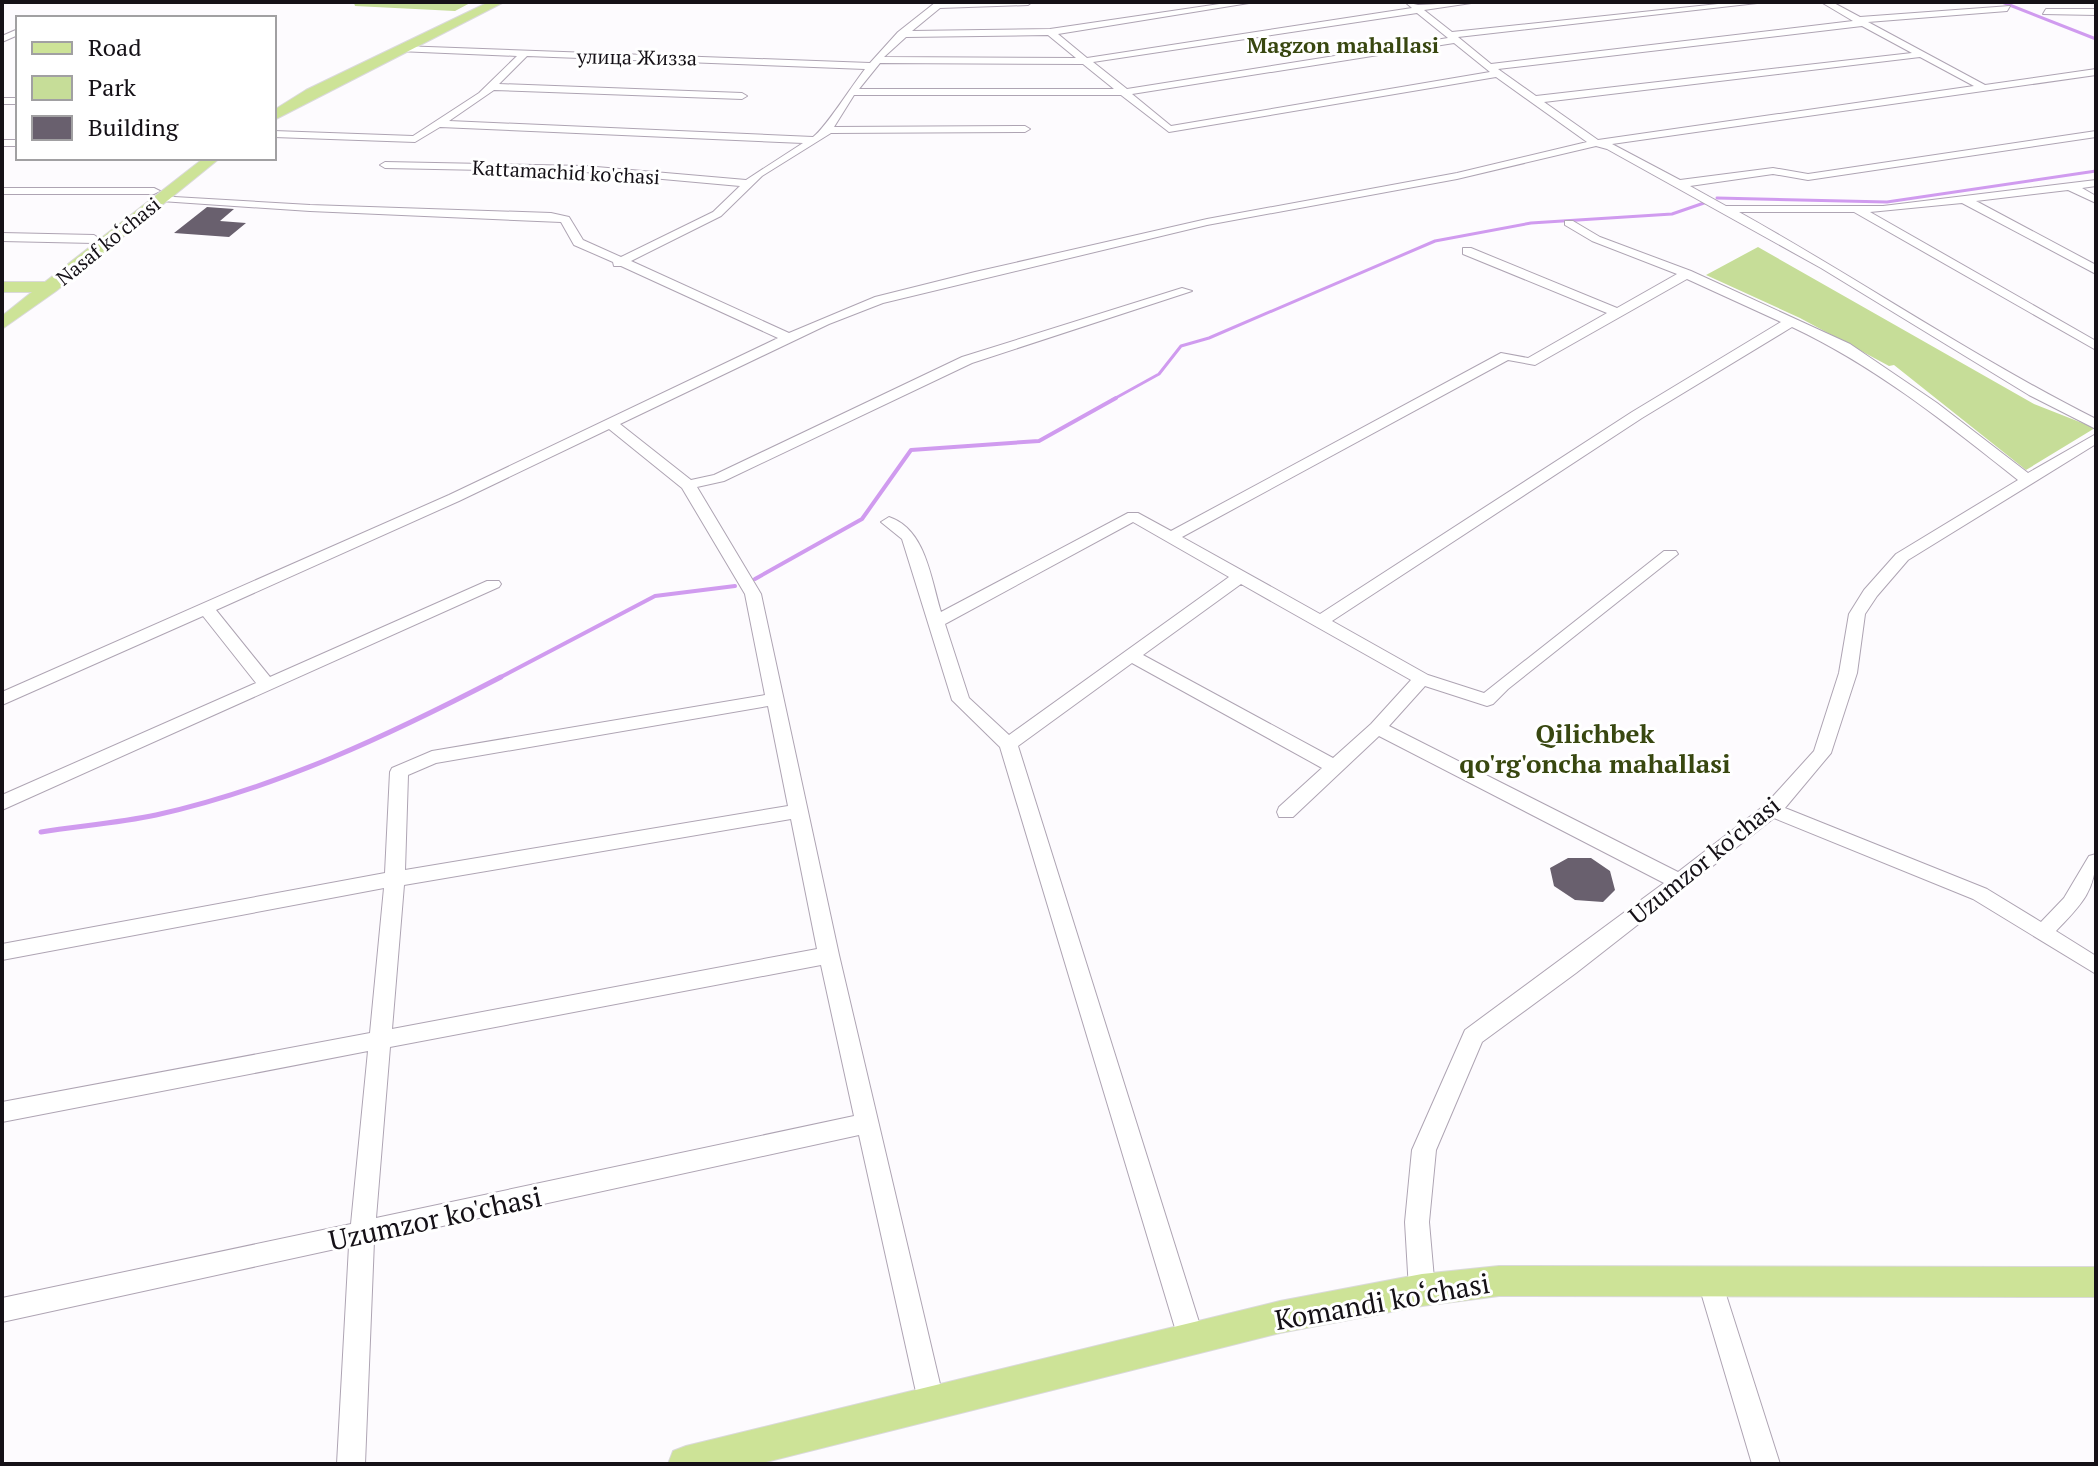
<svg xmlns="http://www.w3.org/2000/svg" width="2098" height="1466" viewBox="0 0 2098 1466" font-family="'PT Serif',serif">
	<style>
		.green { fill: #c6dd98 }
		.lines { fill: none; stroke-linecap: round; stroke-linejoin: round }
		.stream-far2 { stroke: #d09bef; stroke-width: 3 }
		.stream-far1 { stroke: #d09bef; stroke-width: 4 }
		.stream { stroke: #d09bef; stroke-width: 5 }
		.building { fill: #69606e }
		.minor-casing { stroke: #aea4b3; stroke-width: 2 }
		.major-casing { stroke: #dad9da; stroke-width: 2 }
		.minor { fill: #fff; fill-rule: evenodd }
		.major { fill: #cde397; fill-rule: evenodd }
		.labels { text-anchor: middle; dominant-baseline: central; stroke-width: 6; stroke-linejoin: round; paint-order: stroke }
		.far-street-label { font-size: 20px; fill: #151117; stroke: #fff }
		.far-neighbourhood-label { font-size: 22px; font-weight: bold; fill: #384710; stroke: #fff }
		.street-label { font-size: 24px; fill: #151117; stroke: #fff }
		.neighbourhood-label { font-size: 26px; font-weight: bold; fill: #384710; stroke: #fff }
		.near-street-label { font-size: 28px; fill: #151117; stroke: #fff }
	</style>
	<rect width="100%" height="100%" fill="#fdfbfe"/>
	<path class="green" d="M472 2 455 11 355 6 354 3Z
		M1758 247 2034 404 2095 428 2026 470 1894 365 1889 366 1800 318 1706 275Z"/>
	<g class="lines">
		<path class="stream-far2" d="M2002 2 2096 39
			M1717 198 1887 202 2096 171
			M1112 400 1159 374 1181 346 1209 338 1435 241 1531 223 1672 214 1704 203"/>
		<path class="stream-far1" d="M755 579 862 519 911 450 1039 441 1116 398
			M497 679 655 596 735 586"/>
		<path class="stream" d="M41 832C79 826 118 823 156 815 278 788 391 734 501 677"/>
	</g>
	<path class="building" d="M207 207 234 209 220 221 246 223 229 237 174 233Z
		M1568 858H1591L1610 871 1615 890 1603 902 1575 900 1554 886 1550 868Z"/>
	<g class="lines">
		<g class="minor-casing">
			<path id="minor" d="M936 2H1032L1028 5 940 8 912 31 1050 29 1233 2H1255L1058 34 1087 58 1412 8 1405 2 1418 5 1478 2 1424 10 1452 32 1737 2H1766L1458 37 1491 64 1853 21 1821 2H1832L1860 17 2010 6 2007 11 1868 22 1985 85 2096 69V75L1612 144 1680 180 1773 168 1808 174 2096 131V137L1808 180 1773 174 1690 186 1726 206H1883L2096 180V186L2082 188 2096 196V203L2068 190 1976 201 2096 265V274L1962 203 1870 212 2096 341V350L1854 212H1739C1859 279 1973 357 2096 419V429L2029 395 1821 268 1607 149 1596 146 1457 179 1207 225 883 303 829 324 620 424 691 480 714 475 962 357 1182 288 1192 291 972 363 724 481 697 487 761 594 839 955 944 1401 940 1410 931 1414 922 1410 918 1401 859 1135 374 1241 365 1464H337L349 1246 2 1322V1298L351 1224 368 1051 2 1122V1102L370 1033 384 888 2 960V944L385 873 390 772 392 768 432 751 765 695 745 594 682 488 609 429 459 501 216 610 270 677 487 581H499L501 584 499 587 2 810V795L256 683 203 616 2 705V692L449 495 778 338 621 266H614L613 262 574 245 561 222 310 211 161 201 157 200V196L310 205 551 213 569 217 583 240 621 257 713 212 740 186 585 172 385 168 380 165 385 162 585 166 746 180 803 143 440 127 415 142 274 137V131L413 136 479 93 517 56 398 51V47L401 46 870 63 898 32ZM1417 13 1448 38 1127 89 1093 62ZM1862 26 1912 53 1536 96 1498 69ZM1048 35 1076 58 884 57 906 37ZM1454 43 1490 72 1171 126 1132 94ZM527 56 865 69C853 84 825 129 813 137L449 121 494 90 742 99 747 96 742 93 499 84ZM1920 57 1974 86 1598 140 1544 102ZM880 63 1083 64 1114 89H859ZM1496 77 1587 142 1457 173 1207 219 975 272 875 297 789 333 631 261 721 216 762 176 831 133 1025 132 1030 129 1025 126 834 127 854 95H1121L1169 132ZM768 706 788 806 405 870 408 775 436 763ZM791 819 817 949 392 1029 404 885ZM821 965 854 1116 376 1218 390 1047Z
				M2046 9H2096V15L2043 14Z
				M18 29V35L2 42V36Z
				M2 98H18V104H2Z
				M2 140H18V146H2Z
				M2 188H154L160 191 154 194H2Z
				M1565 221H1573L1600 237 1691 271 1850 344 1937 403 2028 473 2096 434V444L1908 560 1877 596 1865 614 1857 673 1831 753 1785 808 1987 889 2041 922 2064 898 2089 856 2096 854C2096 891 2081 905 2056 931L2096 956V974L1973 899 1774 818 1576 973 1482 1042 1436 1150 1429 1222 1435 1290 1431 1298 1422 1302 1413 1298 1409 1290 1405 1222 1412 1150 1465 1030 1664 883 1379 736 1293 817H1279L1277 812 1279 807 1322 768 1132 663 1018 746 1204 1338 1200 1347 1191 1350 1182 1347 1178 1338 1000 747 952 700 902 539 881 522 889 517C926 529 931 580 941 612L1128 513H1138L1171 531 1501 353 1528 358 1607 313 1463 254V248H1471L1617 308 1677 274 1592 241 1565 225ZM1687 279 1781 322 1632 412 1320 614 1182 537 1508 360 1535 365ZM1792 327C1875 366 1946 423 2018 480L1896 554 1864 590 1849 614 1839 673 1814 751 1765 805 1678 872 1389 726 1425 686 1487 706 1493 704 1508 689 1678 554 1676 551H1664L1484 693 1428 675 1332 621 1642 418ZM1133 522 1229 577 1009 735 969 698 945 624ZM1241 584 1411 680 1371 724 1333 758 1143 655Z
				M2 233 94 235 100 239 94 243 2 241Z
				M1709 1267 1718 1271 1721 1279 1780 1464H1752L1697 1279 1700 1271Z"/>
		</g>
		<g class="major-casing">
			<path id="major" d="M489 2H504L274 120V110L306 90Z
				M204 158H220L56 291 2 329V316L32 292H2V282H45Z
				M1499 1266 2096 1267V1297L1499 1296 1422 1306 1280 1333 758 1464H668L673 1451 686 1446 1280 1301 1422 1274Z"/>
		</g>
		<use href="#minor" class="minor"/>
		<use href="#major" class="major"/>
	</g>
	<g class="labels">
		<g class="far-street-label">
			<text transform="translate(637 57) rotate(1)">улица Жизза</text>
			<text transform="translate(566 172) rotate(3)">Kattamachid ko'chasi</text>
			<text transform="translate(108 241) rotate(-39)">Nasaf ko‘chasi</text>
		</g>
		<g class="far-neighbourhood-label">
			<text x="1343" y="44">Magzon mahallasi</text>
		</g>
		<g class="street-label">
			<text transform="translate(1704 860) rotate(-39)">Uzumzor ko'chasi</text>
		</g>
		<g class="neighbourhood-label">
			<text x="1595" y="733">Qilichbek<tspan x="1595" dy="30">qo'rg'oncha mahallasi</tspan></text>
		</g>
		<g class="near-street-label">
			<text transform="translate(435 1218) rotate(-12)">Uzumzor ko'chasi</text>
			<text transform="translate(1382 1301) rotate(-10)">Komandi ko‘chasi</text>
		</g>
	</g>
	<rect width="2098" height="1466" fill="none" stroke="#151117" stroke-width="8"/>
	<rect x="16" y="16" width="260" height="144" fill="#ffffff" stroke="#a1a0a2" stroke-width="2"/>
	<rect x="32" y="42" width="40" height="12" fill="#cde397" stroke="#a1a0a2" stroke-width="2"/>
	<text x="88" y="56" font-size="24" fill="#151117">Road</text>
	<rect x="32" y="76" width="40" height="24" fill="#c6dd98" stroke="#a1a0a2" stroke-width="2"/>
	<text x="88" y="96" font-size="24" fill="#151117">Park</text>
	<rect x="32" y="116" width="40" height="24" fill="#69606e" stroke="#a1a0a2" stroke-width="2"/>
	<text x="88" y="136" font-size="24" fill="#151117">Building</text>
</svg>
